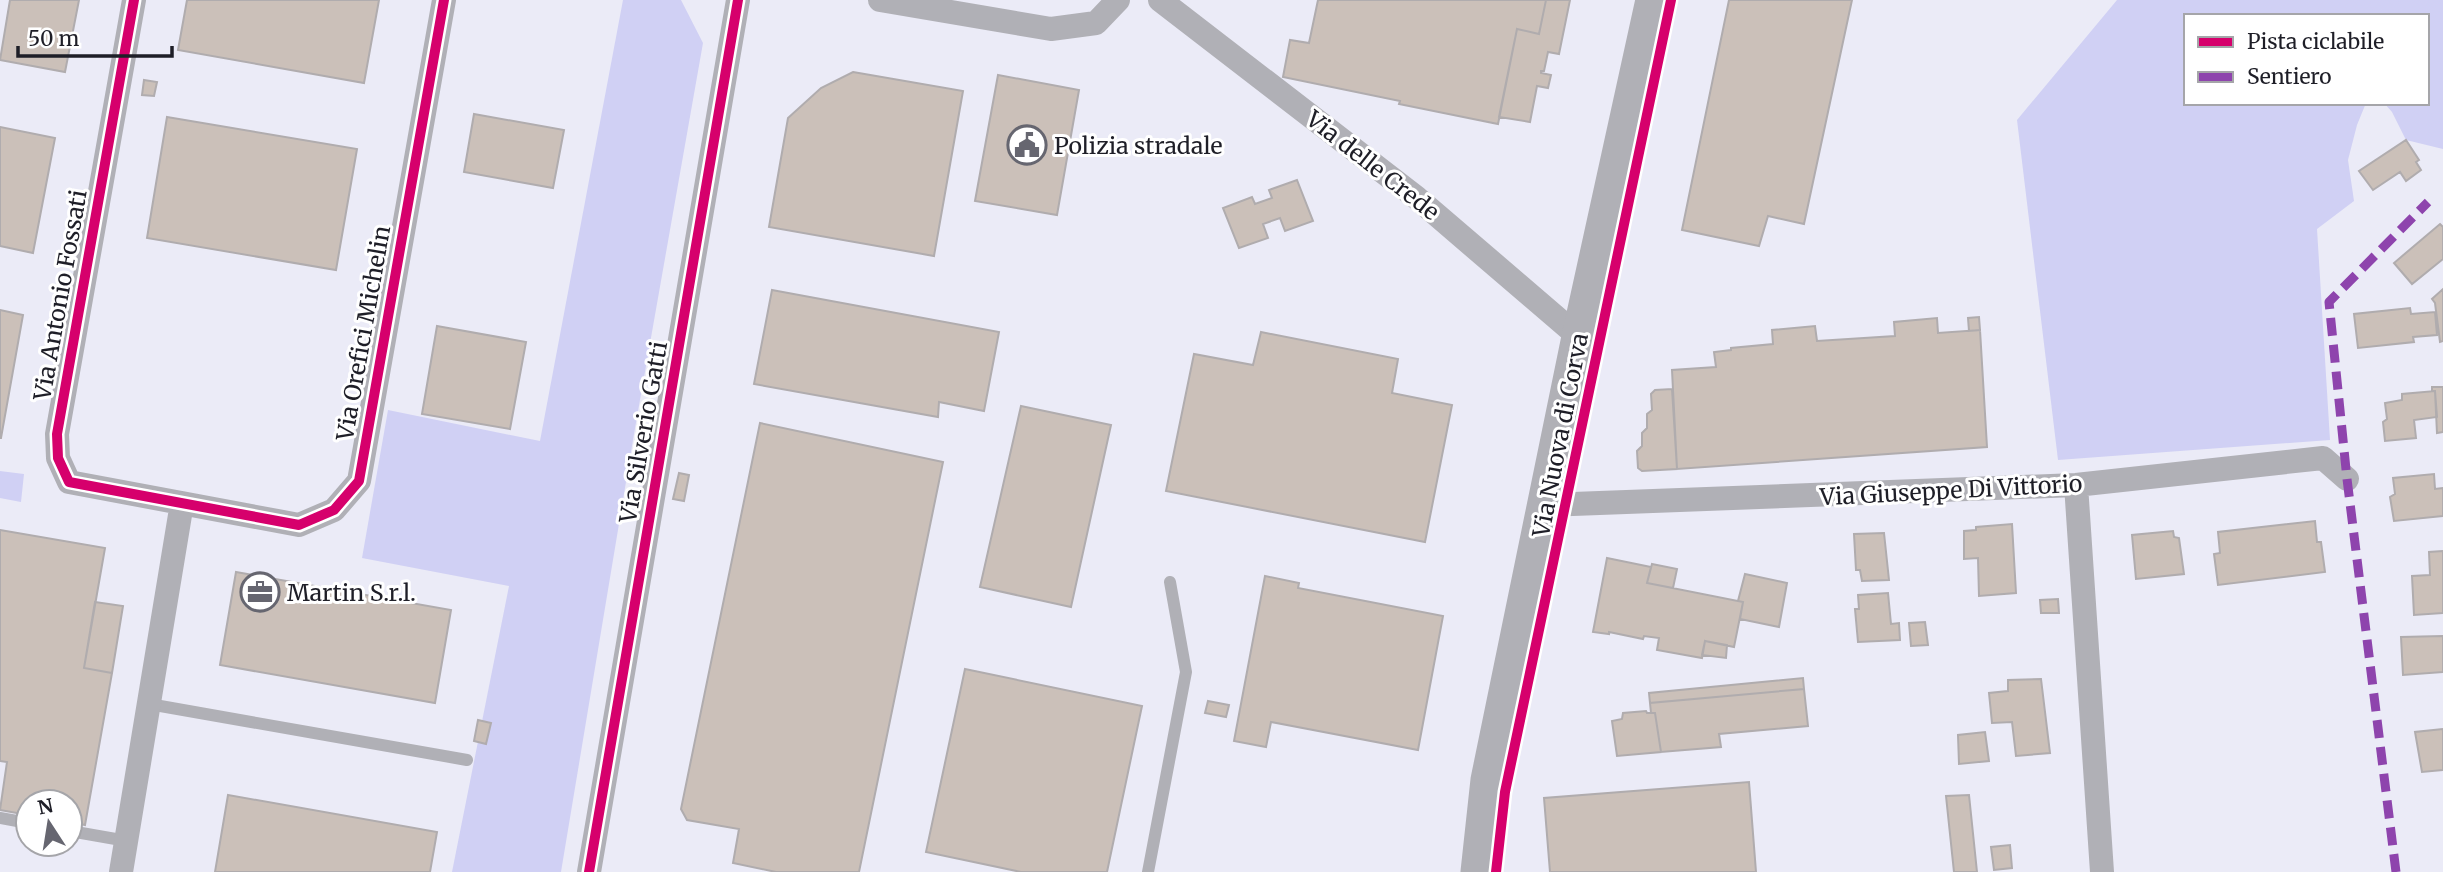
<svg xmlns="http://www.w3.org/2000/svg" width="2443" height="872" viewBox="0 0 2443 872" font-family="Merriweather,serif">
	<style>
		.green { fill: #d0d0f4 }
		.building { fill: #cbc0b9; stroke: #b0acae; stroke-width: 2 }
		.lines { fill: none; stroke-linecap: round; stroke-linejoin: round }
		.service { stroke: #b0b0b6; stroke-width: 12 }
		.minor { stroke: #b0b0b6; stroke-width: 24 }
		.secondary { stroke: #b0b0b6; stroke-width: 35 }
		.quiet { stroke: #8e44ad; stroke-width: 9; stroke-dasharray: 18 9; stroke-linecap: butt }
		.cycleway-casing { stroke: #fff; stroke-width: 15 }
		.cycleway { stroke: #d6006c; stroke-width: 10 }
		.labels { text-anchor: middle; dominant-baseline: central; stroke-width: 6; stroke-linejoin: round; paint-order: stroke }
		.poi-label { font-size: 23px; fill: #1e1e27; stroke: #fff; text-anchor: start }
		.street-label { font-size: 23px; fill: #1e1e27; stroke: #fff }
	</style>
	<rect width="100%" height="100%" fill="#ebebf7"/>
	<path class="green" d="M623 0H681L703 43 634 434 561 872H452L509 586 362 558 388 410 540 441Z
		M2117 0H2443V149L2406 140 2392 112 2384 103H2427V16H2186V103H2366L2357 125 2348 160 2354 201 2317 229 2330 440 2058 460 2017 120Z
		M0 471 24 474 21 502 0 498Z"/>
	<path class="building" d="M10 0H79L65 72 0 60Z
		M187 0H379L364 83 178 50Z
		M1318 0H1546L1539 34 1517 29 1498 124 1399 104 1400 101 1283 77 1290 40 1309 43Z
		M1546 0H1570L1559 54 1548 52 1544 71H1541V73L1551 75 1548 88 1537 86 1530 122 1499 117 1517 29 1539 34Z
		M1729 0H1852L1804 224 1768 216 1759 246 1682 230Z
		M853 72 963 91 934 256 769 227 788 118 821 88Z
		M998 75 1079 90 1057 215 975 201Z
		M144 80 157 82 154 96 142 95Z
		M474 114 564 130 553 188 464 172Z
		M167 117 357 149 336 270 147 238Z
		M0 127 55 138 33 253 0 246Z
		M2406 140 2419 160 2416 162 2421 170 2406 181 2400 172 2373 190 2359 171Z
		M1297 180 1313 221 1285 231 1280 218 1263 224 1268 238 1239 248 1223 208 1252 197 1255 204 1272 198 1269 190Z
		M2440 224 2443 227V259L2412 284 2394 263Z
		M2443 289V341L2440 342 2435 303 2432 299Z
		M772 290 999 332 984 411 939 402 938 417 754 384Z
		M2410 308 2411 314 2435 312 2437 335 2413 337 2414 342 2358 348 2354 314Z
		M0 310 23 315 1 438H0Z
		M1979 317 1980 330 1969 331 1968 318Z
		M1937 318 1938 333 1980 330 1987 447 1677 469 1672 370 1716 367 1714 352 1731 350V348L1773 344 1772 330 1815 326 1817 341 1895 336 1894 322Z
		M437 326 526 342 510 429 422 414Z
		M1261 332 1398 359 1392 393 1452 405 1425 542 1166 491 1194 354 1253 365Z
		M2432 387H2443V432L2437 433 2435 391H2432Z
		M1672 389 1677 469 1642 471 1638 468 1637 451 1642 446V433L1647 428V414L1652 410 1651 394 1655 390Z
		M2435 391 2437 417 2414 420 2416 438 2385 441 2383 422 2387 419 2385 403 2402 400V394Z
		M1021 406 1111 425 1071 607 980 587Z
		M760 423 943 462 859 872H776L733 863 739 829 687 820 681 809Z
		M679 473 689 475 684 501 673 499Z
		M2434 474 2435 489 2443 488V516L2394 521 2390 497 2395 494 2393 478Z
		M2315 521 2317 542H2321L2325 572 2218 585 2214 554 2220 553 2218 532Z
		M2012 524 2016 593 1979 596 1978 558 1964 559V531L1976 530V527Z
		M0 530 105 548 84 668 112 673 85 825 70 822V802H28V815L0 810 7 762 0 761Z
		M2173 531 2174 537 2179 538 2184 574 2136 579 2132 535Z
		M1884 533 1889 580 1862 581 1860 570H1856L1854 534Z
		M2443 551V613L2414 615 2412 576 2430 575 2429 552Z
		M1607 558 1651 567 1647 583 1743 602 1734 647 1705 641 1702 658 1657 650 1659 638 1644 636 1643 639 1609 632V634L1593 632Z
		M1652 564 1677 569 1673 588 1647 583Z
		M236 572 451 610 435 703 220 665Z
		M1745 574 1787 583 1779 627 1740 619 1743 602 1738 601Z
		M1265 576 1299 583 1298 588 1443 616 1418 750 1271 722 1266 747 1234 741Z
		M1888 593 1891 624 1899 623 1900 640 1858 642 1855 609H1859L1858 595Z
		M2058 599 2059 613H2041L2040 600Z
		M95 602 123 606 112 673 84 668Z
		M1925 622 1928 645 1911 646 1909 623Z
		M2443 636V672L2403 675 2401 637Z
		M1705 641 1727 645 1726 658 1702 655Z
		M965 669 1142 706 1107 872H1021L926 852Z
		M1803 678 1804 689 1650 703 1649 693Z
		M2041 679 2050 753 2016 756 2012 722 1992 723 1989 693 2008 691V680Z
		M1804 689 1808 726 1719 734 1721 747 1661 752 1655 713H1651L1650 703Z
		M1208 701 1229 705 1226 717 1205 713Z
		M1646 711 1647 713H1655L1661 752 1617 756 1612 721 1622 719 1623 713Z
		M478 720 491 723 486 744 474 741Z
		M2443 729V770L2422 772 2415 732Z
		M1985 732 1989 761 1959 764 1958 735Z
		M1749 782 1756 872H1550L1544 798Z
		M228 795 437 832 430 872H215Z
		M1969 795 1977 872H1954L1946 796Z
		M2010 845 2012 868 1994 870 1991 847Z"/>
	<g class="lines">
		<path class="service" d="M149 704 467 760
			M0 818 28 823
			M70 831 127 841
			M1148 872 1186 672 1170 582"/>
		<path class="minor" d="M134 0 57 434 58 458 69 482 299 525 334 510 359 481 444 0
			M880 0 1051 29 1096 23 1118 0
			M1160 0 1417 198 1579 337
			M2076 485 2102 872
			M1546 505 2076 485 2323 458 2347 479
			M121 872 182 503
			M589 872 738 0"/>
		<path class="secondary" d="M1478 872 1488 780 1579 337 1653 0"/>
		<path class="quiet" d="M2396 872 2347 479 2329 302 2428 202"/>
		<g class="cycleway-casing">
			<path id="cycleway" d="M134 0 57 434 58 458 69 482 299 525 334 510 359 481 444 0
				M589 872 738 0
				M1496 872 1505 792 1671 0"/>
		</g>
		<use href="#cycleway" class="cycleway"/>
	</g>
	<defs>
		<g id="civic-ring" transform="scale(2.0125)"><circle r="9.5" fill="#fff" stroke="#666670" stroke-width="1.5"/><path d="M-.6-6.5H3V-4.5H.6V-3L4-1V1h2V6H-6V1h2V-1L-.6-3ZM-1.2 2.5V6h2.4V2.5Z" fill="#666670"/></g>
		<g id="office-ring" transform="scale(2.0125)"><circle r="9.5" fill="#fff" stroke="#666670" stroke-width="1.5"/><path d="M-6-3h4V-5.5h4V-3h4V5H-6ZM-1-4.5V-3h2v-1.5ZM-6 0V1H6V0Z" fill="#666670"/></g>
	</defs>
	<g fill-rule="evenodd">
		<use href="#civic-ring" x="1027" y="145"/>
		<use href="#office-ring" x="260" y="592"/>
	</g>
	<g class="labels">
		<g class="poi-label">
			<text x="1054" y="145">Polizia stradale</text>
			<text x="287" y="592">Martin S.r.l.</text>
		</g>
		<g class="street-label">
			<text transform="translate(1373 165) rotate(38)">Via delle Crede</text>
			<text transform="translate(60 295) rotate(-80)">Via Antonio Fossati</text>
			<text transform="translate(363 333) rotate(-80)">Via Orefici Michelin</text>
			<text transform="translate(643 432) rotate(-80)">Via Silverio Gatti</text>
			<text transform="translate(1560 435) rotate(-79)">Via Nuova di Corva</text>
			<text transform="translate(1951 490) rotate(-3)">Via Giuseppe Di Vittorio</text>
		</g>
	</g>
	<rect x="2184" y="14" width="245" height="91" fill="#ffffff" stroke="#a5a5a9" stroke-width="2"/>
	<rect x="2198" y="37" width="35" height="10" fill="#d6006c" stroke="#a5a5a9" stroke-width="2"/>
	<text x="2247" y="49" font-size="21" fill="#1e1e27">Pista ciclabile</text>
	<rect x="2198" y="72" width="35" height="10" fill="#8e44ad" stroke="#a5a5a9" stroke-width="2"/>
	<text x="2247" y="84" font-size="21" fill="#1e1e27">Sentiero</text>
	<g transform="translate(49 823) rotate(348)"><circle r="33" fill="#ffffff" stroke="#a5a5a9" stroke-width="2"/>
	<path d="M0-5L12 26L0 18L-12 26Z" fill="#666670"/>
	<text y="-10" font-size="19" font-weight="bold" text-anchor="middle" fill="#1e1e27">N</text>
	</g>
	<path d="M18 46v10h154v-10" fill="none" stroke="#1e1e27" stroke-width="3.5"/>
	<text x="28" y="46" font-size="21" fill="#1e1e27" stroke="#ffffff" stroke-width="5" paint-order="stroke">50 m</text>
</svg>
